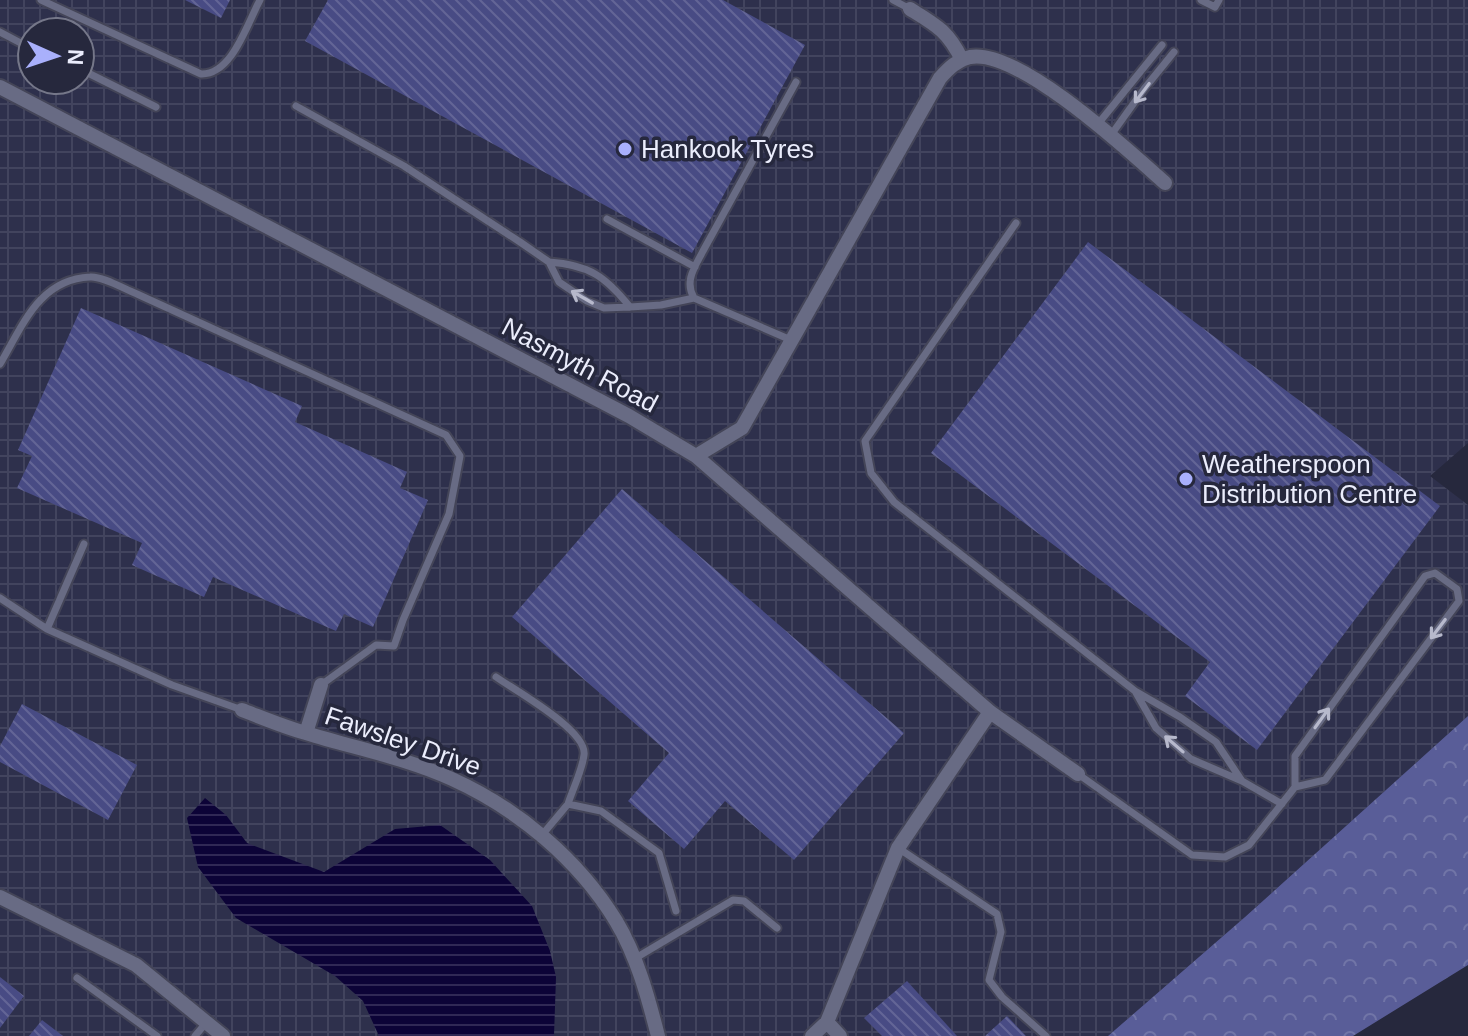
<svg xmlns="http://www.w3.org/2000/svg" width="1468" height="1036" viewBox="0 0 1468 1036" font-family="Helvetica,sans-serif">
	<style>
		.industrial { fill: url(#industrial-grid); fill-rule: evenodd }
		.forest { fill: url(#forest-crowns) }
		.water { fill: url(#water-rules) }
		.building { fill: url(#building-back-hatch) }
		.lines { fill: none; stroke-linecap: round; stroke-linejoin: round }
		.service-casing { stroke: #444558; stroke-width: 11 }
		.minor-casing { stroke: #444558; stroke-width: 18 }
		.service { stroke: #686b84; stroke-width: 7 }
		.minor { stroke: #686b84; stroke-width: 14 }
		.oneway { stroke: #b7b9cc }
		.poi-dot { fill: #a9b0fc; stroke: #26283d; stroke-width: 3 }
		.labels { text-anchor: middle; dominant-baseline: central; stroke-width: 7; stroke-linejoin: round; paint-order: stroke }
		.poi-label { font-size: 26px; fill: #ebedfc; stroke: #26283d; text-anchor: start }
		.street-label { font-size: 26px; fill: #ebedfc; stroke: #26283d }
	</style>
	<defs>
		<pattern id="industrial-grid" width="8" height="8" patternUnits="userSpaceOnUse" patternTransform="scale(2)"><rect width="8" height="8" fill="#2e304c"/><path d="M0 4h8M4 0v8" fill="none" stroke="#42445e"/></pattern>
		<pattern id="forest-crowns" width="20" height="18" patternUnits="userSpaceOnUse" patternTransform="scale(2)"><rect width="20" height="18" fill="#595d98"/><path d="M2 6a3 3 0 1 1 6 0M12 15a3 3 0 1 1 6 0" fill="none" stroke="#7175a7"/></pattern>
		<pattern id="water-rules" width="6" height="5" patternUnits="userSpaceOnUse" patternTransform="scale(2)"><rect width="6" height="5" fill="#0c0337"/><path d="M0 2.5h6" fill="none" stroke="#302855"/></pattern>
		<pattern id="building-back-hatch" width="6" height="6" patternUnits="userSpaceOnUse" patternTransform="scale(2)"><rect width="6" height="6" fill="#484b84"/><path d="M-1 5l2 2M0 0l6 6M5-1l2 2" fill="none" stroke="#636596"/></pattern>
	</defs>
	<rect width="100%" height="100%" fill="#26283d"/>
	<path class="industrial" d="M0 0H1468V443L1430 476 1468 505V716L1245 917 1108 1036H0ZM32 32H80V80H32Z"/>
	<path class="forest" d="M1468 716V965L1353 1036H1108L1245 917Z"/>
	<path class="water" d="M205 798 226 815 247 843 324 872 395 829 440 825 490 860 532 906 550 951 556 977 554 1036H379L363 1001 335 976 236 918 198 867 187 818Z"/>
	<path class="building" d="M185 0H230L221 18Z
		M328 0H723L805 45 692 253 305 41Z
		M1088 242 1440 506 1257 750 1185 696 1210 662 931 453Z
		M81 308 302 406 295 422 407 472 400 488 428 500 373 627 344 614 336 631 213 577 204 597 132 565 142 543 17 488 32 456 18 450Z
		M622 489 904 733 794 860 725 801 684 849 628 801 669 753 512 617Z
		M22 704 137 765 108 820 0 762V746Z
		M0 977 24 996 0 1028Z
		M907 981 957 1036H882L864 1018Z
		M1007 1016 1026 1036H985Z
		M42 1020 63 1036H29Z"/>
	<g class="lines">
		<g class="service-casing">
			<path id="service" d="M41 0 201 74C232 75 247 24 260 0
				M893 0 910 9
				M1201 0 1215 7 1219 0
				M0 32 32 49
				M80 69 156 107
				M296 106 404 166 520 242 549 262 559 282 587 301 604 308 630 307 661 305 694 298
				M1098 124 1162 45
				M1111 135 1144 89 1174 52
				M607 219 695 267
				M1016 223 865 441 871 473 894 502 1135 691
				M549 262C589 265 605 276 630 307
				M791 340 694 298C684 281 695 267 703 251L796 82
				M0 364C22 327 39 279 90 277 103 276 124 289 137 294L446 435 460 456 449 514 403 620 394 646 376 645 321 685
				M0 598 47 629 172 685 242 710
				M47 629 84 544
				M496 677C516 691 588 731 584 755 582 771 573 788 568 804
				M1078 774 1192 855 1225 857 1249 845 1295 787V756L1425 576 1435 573 1457 589 1459 601 1325 780 1295 787
				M1242 781 1216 742 1180 717 1135 691 1156 728 1191 759 1242 781 1282 804
				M542 835 568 804 601 811 659 853 676 911
				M898 848 997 914 1001 932 989 980 1002 997 1046 1036
				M634 959 733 900 744 901 777 928
				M77 978 157 1036
				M195 1036 206 1023"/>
		</g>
		<g class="minor-casing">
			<path id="minor" d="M910 9C936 25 948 31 962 60
				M0 87 629 416 696 456 990 712 1078 774
				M696 456 742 428 940 78C949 68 957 60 970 57 1018 48 1129 151 1165 183
				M242 710C263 718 284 727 306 733 354 748 406 758 452 779 518 809 578 859 616 921 637 956 648 997 658 1036
				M306 733 321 685
				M0 897 136 965 223 1036
				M827 1022 840 1036
				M812 1036 827 1022 898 848 990 712"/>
		</g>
		<use href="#service" class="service"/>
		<use href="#minor" class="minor"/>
	</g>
	<defs><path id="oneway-shaft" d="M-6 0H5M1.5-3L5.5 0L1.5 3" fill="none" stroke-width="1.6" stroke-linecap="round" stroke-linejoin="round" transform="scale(2)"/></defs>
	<g class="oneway">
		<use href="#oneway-shaft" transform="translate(1142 93) rotate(127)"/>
		<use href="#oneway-shaft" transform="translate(582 297) rotate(-150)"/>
		<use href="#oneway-shaft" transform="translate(1438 629) rotate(127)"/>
		<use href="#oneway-shaft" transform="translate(1322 718) rotate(-54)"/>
		<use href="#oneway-shaft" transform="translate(1174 744) rotate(-139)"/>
	</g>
	<g class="poi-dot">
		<circle cx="625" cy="149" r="8"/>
		<circle cx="1186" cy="479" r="8"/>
	</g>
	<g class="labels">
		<g class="poi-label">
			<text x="641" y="149">Hankook Tyres</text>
			<text x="1202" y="464">Weatherspoon<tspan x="1202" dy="30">Distribution Centre</tspan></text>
		</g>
		<g class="street-label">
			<text transform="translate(580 365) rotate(28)">Nasmyth Road</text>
			<text transform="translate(403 741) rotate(19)">Fawsley Drive</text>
		</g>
	</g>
	<g transform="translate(56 56) rotate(93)"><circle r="38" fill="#26283d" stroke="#757789" stroke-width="2"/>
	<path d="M0-6L14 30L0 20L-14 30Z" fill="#a9b0fc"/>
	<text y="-12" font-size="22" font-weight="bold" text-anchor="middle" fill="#ebedfc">N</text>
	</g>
</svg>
